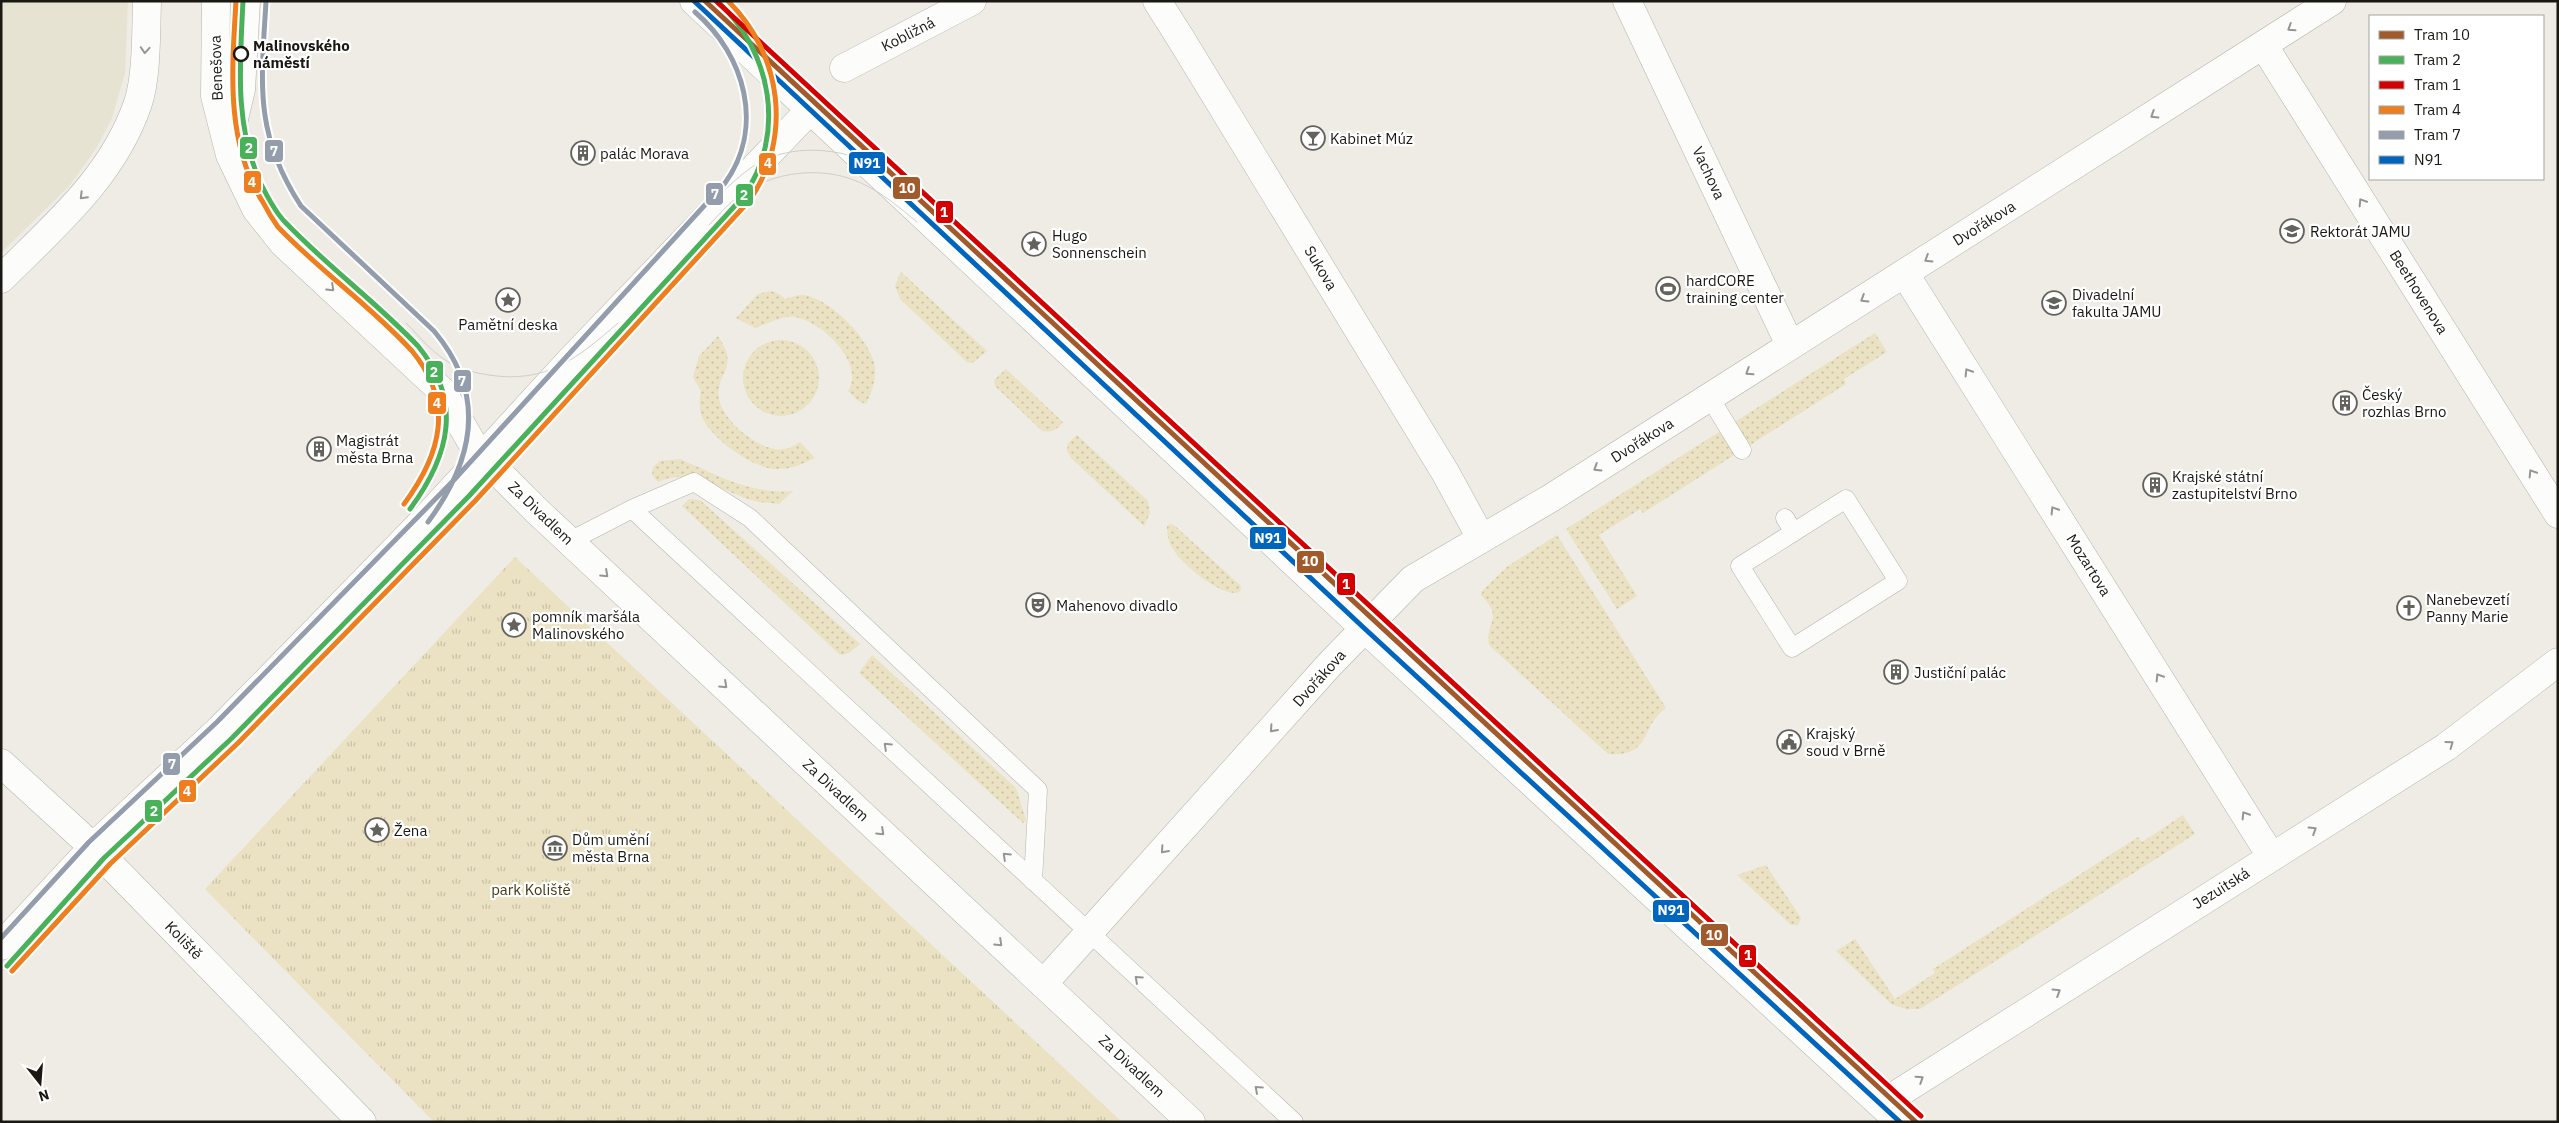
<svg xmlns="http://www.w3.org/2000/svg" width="2559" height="1123" viewBox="0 0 2559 1123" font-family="'IBM Plex Sans',sans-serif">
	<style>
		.built { fill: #e7e3d3 }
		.grass { fill: url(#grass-dots) }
		.park { fill: url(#park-tufts) }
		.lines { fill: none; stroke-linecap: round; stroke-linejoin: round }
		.service-casing { stroke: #b5b4ae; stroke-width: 19 }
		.pedestrian-casing { stroke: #b5b4ae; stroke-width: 29 }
		.minor-casing { stroke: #b5b4ae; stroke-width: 29 }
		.tertiary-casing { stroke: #b5b4ae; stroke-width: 29 }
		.secondary-casing { stroke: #b5b4ae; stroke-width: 29 }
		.service { stroke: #fcfcfb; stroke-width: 18 }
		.pedestrian { stroke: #fcfcfb; stroke-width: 28 }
		.minor { stroke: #fcfcfb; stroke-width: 28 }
		.tertiary { stroke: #fcfcfb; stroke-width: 28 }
		.secondary { stroke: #fcfcfb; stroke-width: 28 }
		.tram { stroke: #cfcecc; stroke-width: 1 }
		.bus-1-casing { stroke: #fff; stroke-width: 9 }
		.bus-1 { stroke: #0065bd; stroke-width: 5 }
		.tram-1-casing { stroke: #fff; stroke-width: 9 }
		.tram-2-casing { stroke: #fff; stroke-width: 9 }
		.tram-3-casing { stroke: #fff; stroke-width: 9 }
		.tram-4-casing { stroke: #fff; stroke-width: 9 }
		.tram-5-casing { stroke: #fff; stroke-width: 9 }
		.tram-1 { stroke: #a05a2c; stroke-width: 5 }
		.tram-2 { stroke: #48b159; stroke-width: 5 }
		.tram-3 { stroke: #d40000; stroke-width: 5 }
		.tram-4 { stroke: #ee7e1e; stroke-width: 5 }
		.tram-5 { stroke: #939dac; stroke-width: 5 }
		.oneway { stroke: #969593 }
		.stop-dot { fill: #fff; stroke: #1a1813; stroke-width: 2.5 }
		.labels { text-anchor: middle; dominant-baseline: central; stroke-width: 4.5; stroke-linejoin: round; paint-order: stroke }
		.street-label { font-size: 15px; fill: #1a1813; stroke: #fff }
		.stop-label { font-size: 15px; font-weight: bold; fill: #1a1813; stroke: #fff; text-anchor: start }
		.poi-label { font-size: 15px; fill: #1a1813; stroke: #fff; text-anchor: start }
		.park-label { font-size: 15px; fill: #423912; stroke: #fff }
		.line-badge { stroke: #fff; stroke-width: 2 }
		.badge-label { font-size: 14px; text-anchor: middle; font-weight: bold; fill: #fff }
	</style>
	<defs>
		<pattern id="grass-dots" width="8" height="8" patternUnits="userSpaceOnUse" patternTransform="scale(1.25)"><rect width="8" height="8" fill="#eae2c2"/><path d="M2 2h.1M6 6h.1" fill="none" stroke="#c8c1a6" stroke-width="1.8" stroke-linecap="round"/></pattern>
		<pattern id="park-tufts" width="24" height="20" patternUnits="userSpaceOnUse" patternTransform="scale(1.25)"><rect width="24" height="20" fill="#eae2c2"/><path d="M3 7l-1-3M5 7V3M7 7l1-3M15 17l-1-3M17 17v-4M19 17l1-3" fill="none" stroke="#c8c1a6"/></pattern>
	</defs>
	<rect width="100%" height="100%" fill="#eeece4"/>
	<path class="built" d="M1 1H128L125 73 112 118 97 147 70 185 1 253Z"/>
	<path class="grass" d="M901 271V272L987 351 974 362 968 363 900 299 895 286Z
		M771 291 779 294 785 299C791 297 797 295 804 295 831 299 871 340 875 367 876 380 872 392 866 404L858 401 848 391C866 364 822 321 795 317 782 315 767 324 755 328L736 318 758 294Z
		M1875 333 1887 352 1844 379 1846 384 1643 513 1640 509 1599 535 1637 596 1617 609 1566 529Z
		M718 336C741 370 715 370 719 399 723 420 754 446 775 449 786 451 792 447 800 442L815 458C802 464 790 470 775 469 752 468 711 438 702 417 699 408 699 400 701 391L693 377 699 356Z
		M743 378a38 38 0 1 1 76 0a38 38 0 1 1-76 0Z
		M1006 369 1063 422C1056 430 1053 433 1042 431L995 386 994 380Z
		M1077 435 1148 501 1150 513 1144 526 1071 458 1067 451 1068 443Z
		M680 459C717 475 751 495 793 491L779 504C771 503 763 503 755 501 724 493 691 466 658 482L652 475 653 467 660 461Z
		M689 499 700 500 860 644 849 653 840 655 682 506Z
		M1170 524 1174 525 1241 586 1240 592C1224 599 1183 565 1175 552 1169 544 1167 536 1167 526Z
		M1557 535 1666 708C1639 727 1653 757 1608 754L1489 645C1485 620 1505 620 1481 595L1483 590 1508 566Z
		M872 655 1016 788 1026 820 1023 823 859 673Z
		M2183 815 2195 834 1920 1009H1906L1891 1004 1836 951 1855 939 1895 999 1935 973 1933 969 2138 837 2142 842Z
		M1766 865 1801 918 1798 925H1791L1737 875Z"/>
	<path class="park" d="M515 557 1122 1122H434L205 889Z"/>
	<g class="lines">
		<g class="service-casing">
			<path id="service" d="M232 149 246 90 251 1
				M1710 398 1742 450
				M632 509 694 482 750 518 1038 790 1033 881
				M1785 518 1794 532 1740 566 1792 648 1898 581 1846 499 1794 532
				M570 541 632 509 1294 1122"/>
		</g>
		<g class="pedestrian-casing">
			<path id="pedestrian" d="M1157 1 1181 39
				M844 68 972 1"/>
		</g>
		<g class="minor-casing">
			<path id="minor" d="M216 1 215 96 230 155 256 209 283 243 442 391 476 450 537 511 1191 1122
				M694 1 1364 628 1900 1122
				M1627 1 1790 345
				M1181 39 1445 472 1481 538
				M2264 46 2558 514
				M1905 274 2271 856
				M1 279C54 226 113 177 138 103 147 76 146 31 147 1
				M93 847 221 728 427 517 569 362 810 110
				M1043 984 1330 664 1413 579 1551 498 2332 1
				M1878 1101 1891 1098 2446 747 2558 662"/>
		</g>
		<g class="tertiary-casing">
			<path id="tertiary" d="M1 946 93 847"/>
		</g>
		<g class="secondary-casing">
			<path id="secondary" d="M1 763 93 847 362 1122"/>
		</g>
		<use href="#service" class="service"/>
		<use href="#pedestrian" class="pedestrian"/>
		<use href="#minor" class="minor"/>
		<use href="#tertiary" class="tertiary"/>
		<use href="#secondary" class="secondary"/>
		<path class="tram" d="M709 225C718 216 726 206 736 198 772 170 827 164 867 186 885 195 901 209 917 222
			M406 323C420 337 434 355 452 364 462 370 476 373 489 375 546 384 578 358 618 323
			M402 530 549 371 722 192C732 184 741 174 752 167 790 142 842 147 881 168 893 176 903 185 914 195"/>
		<g class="bus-1-casing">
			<path id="bus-1" d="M694 1 1364 628 1900 1122"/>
		</g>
		<use href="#bus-1" class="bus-1"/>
		<g class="tram-1-casing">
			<path id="tram-1" d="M705 1 1916 1122"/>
		</g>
		<g class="tram-2-casing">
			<path id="tram-2" d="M243 1C240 64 234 125 261 184 267 196 275 212 285 222 327 266 376 302 418 346 463 401 450 455 410 509
				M7 966 104 858 232 738 469 496 743 197C787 135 772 51 717 1"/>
		</g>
		<g class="tram-3-casing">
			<path id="tram-3" d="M716 1 1921 1116"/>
		</g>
		<g class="tram-4-casing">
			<path id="tram-4" d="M236 1C232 70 225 143 264 204 268 212 273 220 278 227 320 271 371 306 412 351 455 403 441 454 404 504
				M12 971 110 864 238 743 475 501 749 201C793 139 782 54 728 1"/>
		</g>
		<g class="tram-5-casing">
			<path id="tram-5" d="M266 2C261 84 254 134 301 206L434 331C487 394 474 460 428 522
				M1 938 89 842 217 722 453 481 725 183C765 127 745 55 695 12"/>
		</g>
		<use href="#tram-1" class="tram-1"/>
		<use href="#tram-2" class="tram-2"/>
		<use href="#tram-3" class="tram-3"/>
		<use href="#tram-4" class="tram-4"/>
		<use href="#tram-5" class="tram-5"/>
	</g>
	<defs><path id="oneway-chevron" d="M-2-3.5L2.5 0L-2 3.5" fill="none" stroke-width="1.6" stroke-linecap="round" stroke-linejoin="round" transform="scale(1.25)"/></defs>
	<g class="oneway">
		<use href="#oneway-chevron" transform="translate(2291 28) rotate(147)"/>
		<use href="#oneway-chevron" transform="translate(145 50) rotate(94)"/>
		<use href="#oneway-chevron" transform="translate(2154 115) rotate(148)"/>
		<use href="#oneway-chevron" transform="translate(83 196) rotate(135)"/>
		<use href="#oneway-chevron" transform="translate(2362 202) rotate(-122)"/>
		<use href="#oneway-chevron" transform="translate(1928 259) rotate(148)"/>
		<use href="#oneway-chevron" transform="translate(331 288) rotate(43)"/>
		<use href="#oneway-chevron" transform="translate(1864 299) rotate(148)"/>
		<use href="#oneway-chevron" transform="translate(1749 372) rotate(147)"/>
		<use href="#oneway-chevron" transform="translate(1968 372) rotate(-122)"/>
		<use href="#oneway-chevron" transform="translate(1597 468) rotate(148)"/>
		<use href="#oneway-chevron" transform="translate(2532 473) rotate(-122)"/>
		<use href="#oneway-chevron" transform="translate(2054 510) rotate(-122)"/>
		<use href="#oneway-chevron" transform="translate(605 574) rotate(43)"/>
		<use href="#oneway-chevron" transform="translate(2159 677) rotate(-122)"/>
		<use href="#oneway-chevron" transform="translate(724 685) rotate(43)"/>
		<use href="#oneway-chevron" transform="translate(1273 729) rotate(132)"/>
		<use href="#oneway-chevron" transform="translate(2450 744) rotate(-36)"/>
		<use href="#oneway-chevron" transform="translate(887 746) rotate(-137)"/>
		<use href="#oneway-chevron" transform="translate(2245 815) rotate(-122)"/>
		<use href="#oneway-chevron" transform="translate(2313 830) rotate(-32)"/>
		<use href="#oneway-chevron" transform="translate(881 832) rotate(43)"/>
		<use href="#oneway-chevron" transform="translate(1164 850) rotate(132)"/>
		<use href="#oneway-chevron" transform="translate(1006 856) rotate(-137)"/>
		<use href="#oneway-chevron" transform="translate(999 943) rotate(43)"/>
		<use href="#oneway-chevron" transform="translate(1138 979) rotate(-138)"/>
		<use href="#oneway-chevron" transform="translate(2057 992) rotate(-32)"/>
		<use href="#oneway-chevron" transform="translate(1920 1079) rotate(-33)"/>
		<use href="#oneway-chevron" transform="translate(1258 1089) rotate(-138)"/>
	</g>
	<defs>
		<g id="bar-ring" transform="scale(1.25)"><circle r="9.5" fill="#fff" stroke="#64625c" stroke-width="1.5"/><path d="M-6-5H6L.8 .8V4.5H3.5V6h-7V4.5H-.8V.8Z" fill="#64625c"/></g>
		<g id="building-ring" transform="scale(1.25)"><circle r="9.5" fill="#fff" stroke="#64625c" stroke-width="1.5"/><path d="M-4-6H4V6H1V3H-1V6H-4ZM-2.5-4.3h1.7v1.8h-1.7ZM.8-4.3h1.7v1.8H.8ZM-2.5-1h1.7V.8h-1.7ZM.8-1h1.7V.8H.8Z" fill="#64625c"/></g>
		<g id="university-ring" transform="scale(1.25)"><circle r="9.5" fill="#fff" stroke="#64625c" stroke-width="1.5"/><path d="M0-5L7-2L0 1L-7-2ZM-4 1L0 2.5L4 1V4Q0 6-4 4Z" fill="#64625c"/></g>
		<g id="sight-ring" transform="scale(1.25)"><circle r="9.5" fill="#fff" stroke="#64625c" stroke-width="1.5"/><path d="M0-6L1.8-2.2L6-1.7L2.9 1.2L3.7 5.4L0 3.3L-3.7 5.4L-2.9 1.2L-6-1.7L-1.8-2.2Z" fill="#64625c"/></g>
		<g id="stadium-ring" transform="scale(1.25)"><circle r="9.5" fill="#fff" stroke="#64625c" stroke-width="1.5"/><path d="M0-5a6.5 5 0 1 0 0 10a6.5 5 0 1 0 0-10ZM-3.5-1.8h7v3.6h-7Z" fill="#64625c"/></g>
		<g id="theatre-ring" transform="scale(1.25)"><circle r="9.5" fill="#fff" stroke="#64625c" stroke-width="1.5"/><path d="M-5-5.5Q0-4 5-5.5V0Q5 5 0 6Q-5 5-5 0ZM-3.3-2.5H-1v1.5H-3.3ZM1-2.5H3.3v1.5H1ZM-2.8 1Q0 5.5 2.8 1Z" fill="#64625c"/></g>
		<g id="church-ring" transform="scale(1.25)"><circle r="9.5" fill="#fff" stroke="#64625c" stroke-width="1.5"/><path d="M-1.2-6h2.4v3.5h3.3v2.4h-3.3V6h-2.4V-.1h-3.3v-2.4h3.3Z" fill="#64625c"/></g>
		<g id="civic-ring" transform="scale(1.25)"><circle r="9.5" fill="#fff" stroke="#64625c" stroke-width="1.5"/><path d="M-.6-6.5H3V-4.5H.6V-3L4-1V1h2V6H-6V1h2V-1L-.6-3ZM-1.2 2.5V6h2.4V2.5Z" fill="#64625c"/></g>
		<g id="museum-ring" transform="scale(1.25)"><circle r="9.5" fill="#fff" stroke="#64625c" stroke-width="1.5"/><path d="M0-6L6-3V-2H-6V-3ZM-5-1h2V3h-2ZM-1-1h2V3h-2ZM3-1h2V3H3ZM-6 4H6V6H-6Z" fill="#64625c"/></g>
	</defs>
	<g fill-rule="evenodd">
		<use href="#bar-ring" x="1313" y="138"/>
		<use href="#building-ring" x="583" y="153"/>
		<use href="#university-ring" x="2292" y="231"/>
		<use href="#sight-ring" x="1034" y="244"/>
		<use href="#stadium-ring" x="1668" y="289"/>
		<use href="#sight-ring" x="508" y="300"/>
		<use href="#university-ring" x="2054" y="303"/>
		<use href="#building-ring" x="2345" y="403"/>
		<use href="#building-ring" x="319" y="449"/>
		<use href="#building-ring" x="2155" y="485"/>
		<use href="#theatre-ring" x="1038" y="605"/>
		<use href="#church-ring" x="2409" y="608"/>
		<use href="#sight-ring" x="514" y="625"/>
		<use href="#building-ring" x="1896" y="672"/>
		<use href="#civic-ring" x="1789" y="742"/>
		<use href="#sight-ring" x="377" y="830"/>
		<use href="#museum-ring" x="555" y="848"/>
	</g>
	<circle class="stop-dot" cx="241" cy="54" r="7"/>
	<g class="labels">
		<g class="street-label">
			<text transform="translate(908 34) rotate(-27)">Kobližná</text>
			<text transform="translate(216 68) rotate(-92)">Benešova</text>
			<text transform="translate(1709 173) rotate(65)">Vachova</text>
			<text transform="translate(1984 223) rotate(-32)">Dvořákova</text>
			<text transform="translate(1321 268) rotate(59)">Sukova</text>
			<text transform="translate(2419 292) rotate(58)">Beethovenova</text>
			<text transform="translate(1642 440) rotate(-32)">Dvořákova</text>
			<text transform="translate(541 513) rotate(44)">Za Divadlem</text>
			<text transform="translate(2089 565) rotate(58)">Mozartova</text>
			<text transform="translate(1319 678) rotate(-48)">Dvořákova</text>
			<text transform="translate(836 790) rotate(43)">Za Divadlem</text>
			<text transform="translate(2221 888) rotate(-32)">Jezuitská</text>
			<text transform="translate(184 940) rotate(46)">Koliště</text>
			<text transform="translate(1132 1066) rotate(43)">Za Divadlem</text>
		</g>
		<g class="stop-label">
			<text x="253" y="45">Malinovského<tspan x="253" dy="17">náměstí</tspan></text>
		</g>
		<g class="poi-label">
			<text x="1330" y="138">Kabinet Múz</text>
			<text x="600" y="153">palác Morava</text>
			<text x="2310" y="231">Rektorát JAMU</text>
			<text x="1052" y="235">Hugo<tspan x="1052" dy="17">Sonnenschein</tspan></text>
			<text x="1686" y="280">hardCORE<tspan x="1686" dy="17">training center</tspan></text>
			<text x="2072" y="294">Divadelní<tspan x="2072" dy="17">fakulta JAMU</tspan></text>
			<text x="508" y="324" text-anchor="middle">Pamětní deska</text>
			<text x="2362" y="394">Český<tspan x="2362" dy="17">rozhlas Brno</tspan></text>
			<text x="336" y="440">Magistrát<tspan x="336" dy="17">města Brna</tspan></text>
			<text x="2172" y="476">Krajské státní<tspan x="2172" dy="17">zastupitelství Brno</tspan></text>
			<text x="2426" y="599">Nanebevzetí<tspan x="2426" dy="17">Panny Marie</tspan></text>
			<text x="1056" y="605">Mahenovo divadlo</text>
			<text x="532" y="616">pomník maršála<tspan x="532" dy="17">Malinovského</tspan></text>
			<text x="1914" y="672">Justiční palác</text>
			<text x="1806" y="733">Krajský<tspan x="1806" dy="17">soud v Brně</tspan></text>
			<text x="394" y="830">Žena</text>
			<text x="572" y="839">Dům umění<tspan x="572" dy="17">města Brna</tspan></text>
		</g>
		<g class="park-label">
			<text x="531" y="889">park Koliště</text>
		</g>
	</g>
	<g class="line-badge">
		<rect x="239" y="136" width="19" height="24" rx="5" fill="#48b159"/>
		<rect x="264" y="139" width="20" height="24" rx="5" fill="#939dac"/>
		<rect x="848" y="151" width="38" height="24" rx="5" fill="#0065bd"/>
		<rect x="758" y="152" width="19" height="24" rx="5" fill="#ee7e1e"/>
		<rect x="243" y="170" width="19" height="24" rx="5" fill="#ee7e1e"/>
		<rect x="892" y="176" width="29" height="24" rx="5" fill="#a05a2c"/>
		<rect x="705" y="182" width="19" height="24" rx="5" fill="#939dac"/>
		<rect x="735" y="183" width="19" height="24" rx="5" fill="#48b159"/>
		<rect x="935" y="200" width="19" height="24" rx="5" fill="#d40000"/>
		<rect x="425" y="360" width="19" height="24" rx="5" fill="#48b159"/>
		<rect x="453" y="369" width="19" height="24" rx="5" fill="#939dac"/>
		<rect x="427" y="391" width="20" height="24" rx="5" fill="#ee7e1e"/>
		<rect x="1249" y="526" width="38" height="24" rx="5" fill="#0065bd"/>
		<rect x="1296" y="550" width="29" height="24" rx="5" fill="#a05a2c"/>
		<rect x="1336" y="572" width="20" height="24" rx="5" fill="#d40000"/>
		<rect x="162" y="752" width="19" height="24" rx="5" fill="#939dac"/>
		<rect x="178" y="779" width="19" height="24" rx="5" fill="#ee7e1e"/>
		<rect x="144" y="799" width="19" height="24" rx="5" fill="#48b159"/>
		<rect x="1652" y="899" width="38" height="24" rx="5" fill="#0065bd"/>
		<rect x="1700" y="923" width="29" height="24" rx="5" fill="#a05a2c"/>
		<rect x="1738" y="944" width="19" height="24" rx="5" fill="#d40000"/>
	</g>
	<g class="badge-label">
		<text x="249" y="153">2</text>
		<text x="274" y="156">7</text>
		<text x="867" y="168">N91</text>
		<text x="768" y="168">4</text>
		<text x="252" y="187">4</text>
		<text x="907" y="193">10</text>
		<text x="715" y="199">7</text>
		<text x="744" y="200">2</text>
		<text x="944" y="217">1</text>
		<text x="434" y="377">2</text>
		<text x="462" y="386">7</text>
		<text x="437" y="408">4</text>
		<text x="1268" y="543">N91</text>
		<text x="1310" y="566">10</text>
		<text x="1346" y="589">1</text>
		<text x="172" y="769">7</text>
		<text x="187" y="796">4</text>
		<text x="154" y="816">2</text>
		<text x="1671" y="915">N91</text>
		<text x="1714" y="940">10</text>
		<text x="1748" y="960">1</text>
	</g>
	<rect width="2559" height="1123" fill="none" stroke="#1a1813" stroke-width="5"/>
	<rect x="2369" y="15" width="175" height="165" fill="#ffffff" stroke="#a3a3a1"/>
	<rect x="2379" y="31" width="25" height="8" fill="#a05a2c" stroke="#a3a3a1"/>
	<text x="2414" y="40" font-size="15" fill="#1a1813">Tram 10</text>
	<rect x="2379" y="56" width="25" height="8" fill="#48b159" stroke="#a3a3a1"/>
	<text x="2414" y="65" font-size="15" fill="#1a1813">Tram 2</text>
	<rect x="2379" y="81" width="25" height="8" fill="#d40000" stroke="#a3a3a1"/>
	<text x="2414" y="90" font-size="15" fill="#1a1813">Tram 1</text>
	<rect x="2379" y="106" width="25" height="8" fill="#ee7e1e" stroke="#a3a3a1"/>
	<text x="2414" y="115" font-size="15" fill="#1a1813">Tram 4</text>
	<rect x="2379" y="131" width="25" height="8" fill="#939dac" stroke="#a3a3a1"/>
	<text x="2414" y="140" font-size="15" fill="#1a1813">Tram 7</text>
	<rect x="2379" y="156" width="25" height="8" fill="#0065bd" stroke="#a3a3a1"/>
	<text x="2414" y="165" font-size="15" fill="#1a1813">N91</text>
	<g transform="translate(40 1083) rotate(163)" stroke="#ffffff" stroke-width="4" paint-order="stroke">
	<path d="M0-4L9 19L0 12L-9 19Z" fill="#1a1813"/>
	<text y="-8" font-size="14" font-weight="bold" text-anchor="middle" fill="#1a1813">N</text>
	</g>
</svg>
